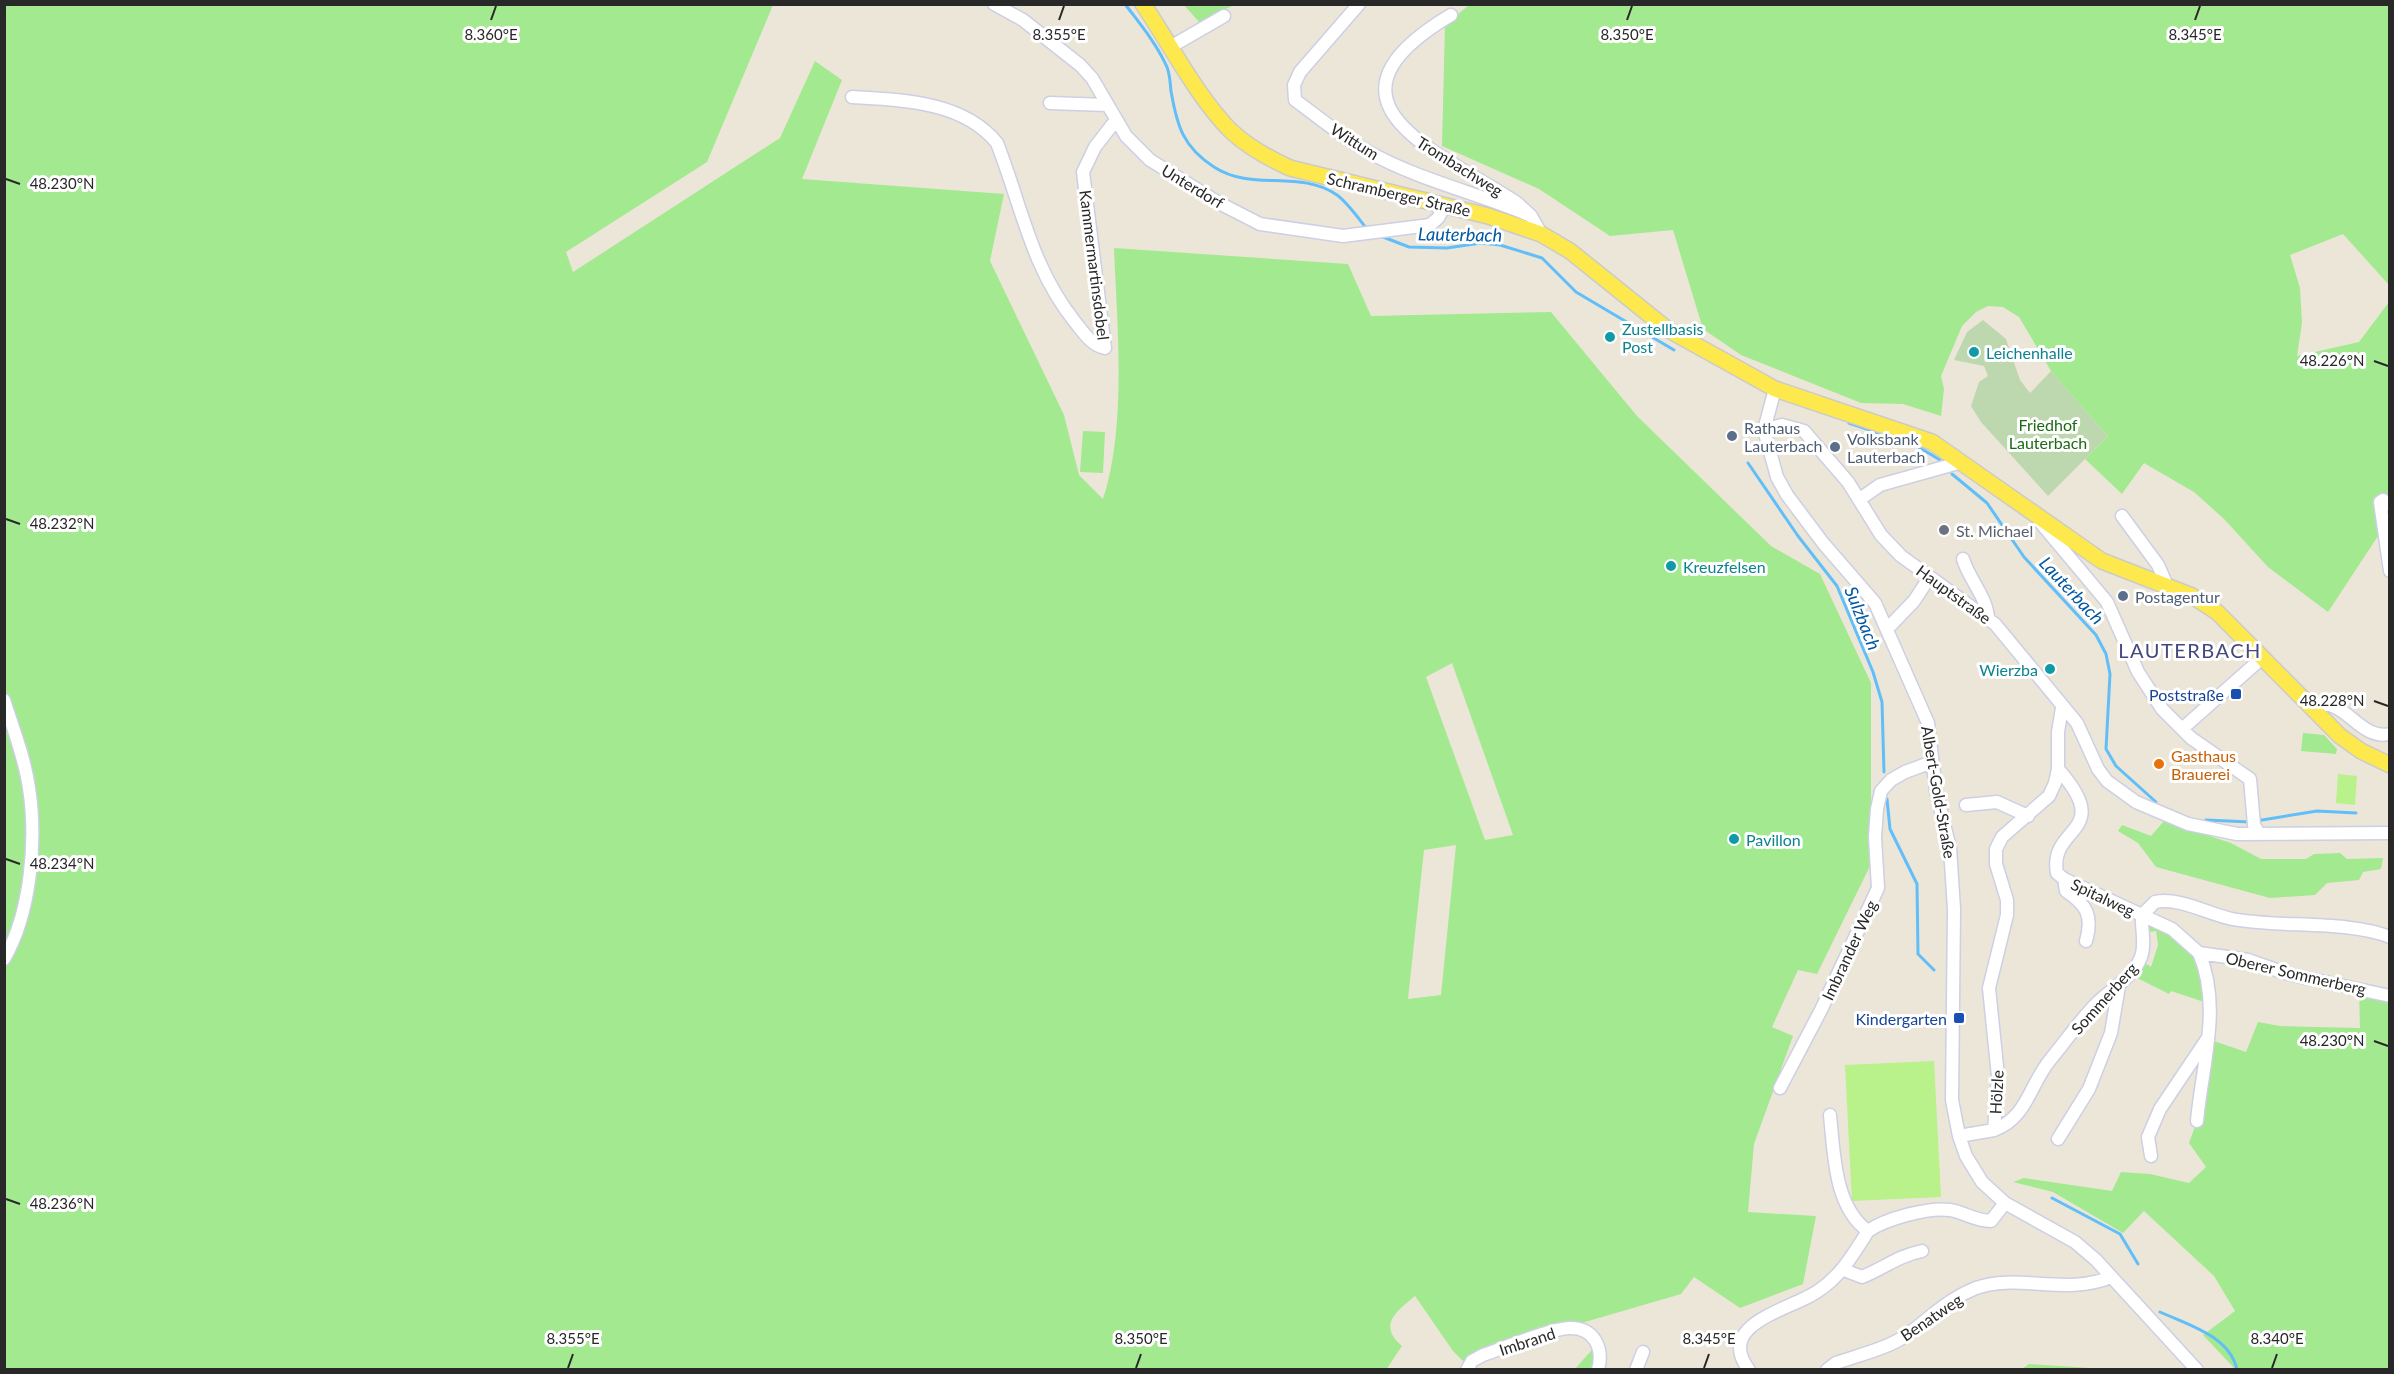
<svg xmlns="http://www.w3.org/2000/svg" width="2394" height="1374" viewBox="0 0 2394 1374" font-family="Lato,sans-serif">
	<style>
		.green { fill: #a3e98f; fill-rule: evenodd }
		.cemetery { fill: #bdd8ae }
		.pitch { fill: #b9f18a }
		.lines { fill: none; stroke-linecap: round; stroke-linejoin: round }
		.stream { stroke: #61bef9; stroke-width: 3 }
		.minor-casing { stroke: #cdcfe3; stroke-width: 15 }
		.major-casing { stroke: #cbcbcb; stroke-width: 18 }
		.minor { stroke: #fff; stroke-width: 12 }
		.major { stroke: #fde94d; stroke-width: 15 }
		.ticks { fill: none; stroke: #282828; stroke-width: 2 }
		.culture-dot { fill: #0f9aa8; stroke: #fff; stroke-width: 2 }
		.service-dot { fill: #5c6f8a; stroke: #fff; stroke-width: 2 }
		.worship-dot { fill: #6b7280; stroke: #fff; stroke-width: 2 }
		.transit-dot { fill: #1a4fb4; stroke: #fff; stroke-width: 2 }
		.food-dot { fill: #e8710a; stroke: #fff; stroke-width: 2 }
		.labels { text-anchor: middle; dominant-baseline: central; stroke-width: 6; stroke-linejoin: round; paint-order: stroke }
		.street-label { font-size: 16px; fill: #282828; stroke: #fff }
		.culture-label { font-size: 16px; fill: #0d838f; stroke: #fff; text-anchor: start }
		.park-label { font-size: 16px; fill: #1b6b13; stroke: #fff }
		.service-label { font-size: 16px; fill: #4e5e75; stroke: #fff; text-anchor: start }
		.worship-label { font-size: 16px; fill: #5b616d; stroke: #fff; text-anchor: start }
		.transit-label { font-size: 16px; fill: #164399; stroke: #fff; text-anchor: end }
		.food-label { font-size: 16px; fill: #c56008; stroke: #fff; text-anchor: start }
		.water-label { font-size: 18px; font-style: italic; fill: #0158a3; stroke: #fff }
		.quarter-label { font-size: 20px; letter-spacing: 1.5px; fill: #45487d; stroke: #fff }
		.ticks-label { font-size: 15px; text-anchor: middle; fill: #282828; stroke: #fff; stroke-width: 6; stroke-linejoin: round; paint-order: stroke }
	</style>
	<rect width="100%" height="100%" fill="#ece6d8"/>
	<path class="green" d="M5 5H773L707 162 566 252 573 272 780 138 815 61 842 80 802 179 1004 194 990 261 1064 415 1079 475 1103 499C1127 425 1117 325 1114 248L1348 264 1371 316 1551 312 1637 416 1771 546 1820 574 1871 683V864L1817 974 1798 970 1772 1027 1793 1036 1754 1144 1748 1212 1816 1216 1803 1284 1740 1308 1694 1277 1681 1294 1561 1329 1468 1366 1453 1351 1415 1296C1397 1311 1377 1325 1402 1346L1386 1370H5ZM1452 663 1513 835 1485 840 1426 677ZM1456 845 1441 995 1408 999 1424 850Z
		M1184 5H1234L1199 22Z
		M1469 5H2389V285L2343 234 2290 255 2300 288 2302 323 2297 356 2359 342 2389 302V533L2378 536 2328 612 2268 567 2224 519 2194 492 2144 463 2122 494 2085 459 2108 436 2051 371 2019 317 2003 307 1988 306 1976 312 1962 326 1941 376 1944 389 1941 416 1903 404 1861 403 1741 355 1703 329 1673 230 1610 236 1539 189 1442 146 1445 25Z
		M1083 431 1105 432 1103 473 1080 472Z
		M2303 733 2324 735 2337 749 2336 754 2301 751Z
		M2164 821 2231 843 2261 859H2306L2314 854 2340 853 2347 859 2383 858 2381 869 2363 872 2359 880 2327 883 2315 895 2270 898 2156 867 2138 843 2118 831 2122 825 2151 836Z
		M2153 924 2162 927 2199 958 2207 1003 2171 991 2169 994 2135 977 2145 963 2151 967 2158 945 2156 931 2149 932 2148 925Z
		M2359 988 2389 996V1369H2235L2203 1335 2235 1311 2214 1276 2144 1211 2123 1233 2053 1192 2013 1182 2024 1178 2112 1191 2121 1172 2150 1174 2189 1183 2206 1167 2189 1143 2197 1121 2208 1039 2246 1052 2258 1022 2280 1026 2360 1028Z
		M1598 1343V1369L1574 1370Z
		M2029 1364 2106 1369H2107H2022Z"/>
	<path class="cemetery" d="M1983 320 2006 339 2020 380 2030 393 2051 371 2108 436 2048 496 1981 422 1971 406 1979 382 1988 376 1984 366 1954 360 1967 332Z"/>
	<path class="pitch" d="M2338 774 2357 776 2355 805 2336 803Z
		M1934 1061 1941 1197 1852 1201 1845 1065Z"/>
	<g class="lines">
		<path class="stream" d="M1125 4C1140 24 1156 43 1166 65 1170 72 1170 83 1171 91 1177 126 1183 147 1214 167 1252 192 1300 169 1337 195 1348 203 1358 218 1367 229
			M1378 235 1409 247 1447 248 1481 243 1500 245 1542 258 1576 292 1674 350
			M1849 423 1917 446 1940 460
			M1748 463 1798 536 1837 586 1873 672 1882 702 1884 772
			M1952 474 1987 503 2024 557 2096 635 2106 654 2110 674 2106 749 2116 766 2156 802
			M1887 799 1890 829 1917 884 1918 954 1934 970
			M2206 820 2250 822
			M2256 821 2317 811 2356 813
			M2052 1198 2120 1234 2138 1264
			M2160 1312C2188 1325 2230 1336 2237 1370"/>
		<g class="minor-casing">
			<path id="minor" d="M994 4 1023 20 1080 65 1092 78 1126 136 1150 160 1219 203 1260 224 1343 236 1430 225 1438 218 1445 206
				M1359 4 1300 72 1294 85 1295 100C1318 117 1342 137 1367 151 1418 180 1478 193 1531 216
				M1451 15C1305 102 1436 150 1517 203L1531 216 1541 234
				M1172 46 1224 16
				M852 97C902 100 963 101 997 143 1022 207 1031 267 1075 322 1084 333 1091 345 1105 348L1083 172 1095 147 1116 120
				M1050 103 1107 105
				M1775 389 1764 430 1777 477 1787 495 1823 543 1875 603 1928 723 1936 791 1950 848 1954 909 1952 1100 1959 1136 1966 1156 1982 1182 2005 1203 2075 1242 2096 1260 2197 1370
				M1764 430 1782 425 1804 431 1848 482 1881 535 1901 556 1995 624 2077 723 2098 769 2107 781 2136 802 2188 824 2237 834 2390 833
				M1860 499 1880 485 1962 462
				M2390 505 2383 500 2380 502 2390 571
				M2122 516 2158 565 2168 588
				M2040 522 2107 602 2138 672 2162 709 2191 738 2250 779 2254 825 2259 834
				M1963 559C1969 579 1986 596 1988 617
				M1887 629 1914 601 1929 578
				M4 700C13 728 25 759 29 788 37 840 31 913 4 959
				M2312 708C2344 692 2357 741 2390 734
				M2182 729 2263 657
				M2058 769C2116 834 2048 825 2057 873L2064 879 2172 929 2199 953 2248 960 2288 974 2390 996
				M1966 805 1997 802 2028 816
				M2064 879 2066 891C2087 905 2093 916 2086 941
				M1780 1088 1821 1010 1878 888 1875 837 1877 809 1881 791 1891 780 1905 772 1932 762
				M1830 1115C1834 1153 1834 1207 1868 1231 1885 1219 1928 1207 1950 1210 1964 1212 1975 1221 1991 1221L2005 1203
				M2197 1121C2202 1065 2222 1007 2199 953
				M1994 1130C2027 1118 2029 1086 2050 1060 2065 1042 2080 1020 2097 1003 2112 988 2133 978 2141 957 2146 944 2141 929 2142 915L2155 902C2180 897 2208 914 2232 919 2280 928 2347 920 2390 937
				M1959 1136 1994 1130 1998 1076 1989 988 2007 915V900L1996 864V849L2002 837 2049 796 2055 783 2058 769V732L2062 708
				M2058 1139 2089 1089 2111 1033 2119 986
				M2151 1156 2148 1137 2160 1109 2207 1039
				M1844 1270 1862 1277C1884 1268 1898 1256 1922 1251
				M1467 1370 1472 1361 1483 1355C1504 1348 1549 1329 1569 1328 1594 1327 1604 1348 1598 1370
				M1636 1370 1643 1352
				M1749 1370C1714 1323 1791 1310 1818 1291 1841 1276 1854 1253 1868 1231
				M1827 1370 1836 1363C1856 1356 1892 1347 1908 1334 1931 1317 1948 1299 1976 1288 2017 1273 2066 1296 2111 1277"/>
		</g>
		<g class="major-casing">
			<path id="major" d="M1143 4C1170 44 1198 98 1231 131 1248 147 1268 158 1290 168L1488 216 1541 234 1570 251 1667 329 1775 389 1932 442 2102 561 2192 596 2217 612 2340 736 2361 751 2390 765"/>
		</g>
		<use href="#minor" class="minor"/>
		<use href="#major" class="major"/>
	</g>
	<path class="ticks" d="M491 20 496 6M1059 20 1064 6M1627 20 1632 6M2195 20 2200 6M6 179 20 184M2374 361 2388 366M6 519 20 524M2374 701 2388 706M6 859 20 864M2374 1041 2388 1046M6 1199 20 1204M568 1368 573 1354M1136 1368 1141 1354M1704 1368 1709 1354M2272 1368 2277 1354"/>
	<g class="culture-dot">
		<circle cx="1610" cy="337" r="6"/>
		<circle cx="1974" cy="352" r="6"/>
		<circle cx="1671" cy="566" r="6"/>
		<circle cx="2050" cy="669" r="6"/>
		<circle cx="1734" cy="839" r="6"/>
	</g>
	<g class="service-dot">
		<circle cx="1732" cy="436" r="6"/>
		<circle cx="1835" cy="447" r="6"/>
		<circle cx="2123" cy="596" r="6"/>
	</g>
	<circle class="worship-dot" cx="1944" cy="530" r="6"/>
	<g class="transit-dot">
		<rect x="2230" y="688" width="12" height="12" rx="3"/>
		<rect x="1953" y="1012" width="12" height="12" rx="3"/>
	</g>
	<circle class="food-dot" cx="2159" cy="764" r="6"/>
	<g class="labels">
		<g class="street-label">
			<text transform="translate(1355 141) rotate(32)">Wittum</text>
			<text transform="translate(1460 166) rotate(32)">Trombachweg</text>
			<text transform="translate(1193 186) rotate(31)">Unterdorf</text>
			<text transform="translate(1399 194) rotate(13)">Schramberger Straße</text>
			<text transform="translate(1095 265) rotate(83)">Kammermartinsdobel</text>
			<text transform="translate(1954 594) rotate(36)">Hauptstraße</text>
			<text transform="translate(1939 792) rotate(80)">Albert-Gold-Straße</text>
			<text transform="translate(2103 897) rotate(25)">Spitalweg</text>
			<text transform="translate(1849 950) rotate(-65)">Imbrander Weg</text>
			<text transform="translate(2296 973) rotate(13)">Oberer Sommerberg</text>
			<text transform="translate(2104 998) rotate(-48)">Sommerberg</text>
			<text transform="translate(1996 1092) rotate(-87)">Hölzle</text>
			<text transform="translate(1931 1317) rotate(-34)">Benatweg</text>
			<text transform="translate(1527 1341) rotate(-18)">Imbrand</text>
		</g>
		<g class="culture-label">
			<text x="1622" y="328">Zustellbasis<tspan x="1622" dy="18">Post</tspan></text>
			<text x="1986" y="352">Leichenhalle</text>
			<text x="1683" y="566">Kreuzfelsen</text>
			<text x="2038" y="669" text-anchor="end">Wierzba</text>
			<text x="1746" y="839">Pavillon</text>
		</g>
		<g class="park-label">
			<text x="2048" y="424">Friedhof<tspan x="2048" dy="18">Lauterbach</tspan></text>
		</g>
		<g class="service-label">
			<text x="1744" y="427">Rathaus<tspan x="1744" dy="18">Lauterbach</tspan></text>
			<text x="1847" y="438">Volksbank<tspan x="1847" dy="18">Lauterbach</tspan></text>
			<text x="2135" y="596">Postagentur</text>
		</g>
		<g class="worship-label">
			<text x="1956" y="530">St. Michael</text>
		</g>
		<g class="transit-label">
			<text x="2224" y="694">Poststraße</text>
			<text x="1947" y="1018">Kindergarten</text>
		</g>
		<g class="food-label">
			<text x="2171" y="755">Gasthaus<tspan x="2171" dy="18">Brauerei</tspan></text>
		</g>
		<g class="water-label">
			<text transform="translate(1460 234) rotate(1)">Lauterbach</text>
			<text transform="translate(2072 590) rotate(47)">Lauterbach</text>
			<text transform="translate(1863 618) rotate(68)">Sulzbach</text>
		</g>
		<g class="quarter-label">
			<text x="2190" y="650">LAUTERBACH</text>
		</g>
	</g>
	<g class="ticks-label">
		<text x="1059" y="40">8.355°E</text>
		<text x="1627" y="40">8.350°E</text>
		<text x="2195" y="40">8.345°E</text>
		<text x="491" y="40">8.360°E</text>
		<text x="62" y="189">48.230°N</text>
		<text x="2332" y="366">48.226°N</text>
		<text x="62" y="529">48.232°N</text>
		<text x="2332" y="706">48.228°N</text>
		<text x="62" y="869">48.234°N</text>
		<text x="2332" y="1046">48.230°N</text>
		<text x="62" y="1209">48.236°N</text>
		<text x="573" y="1344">8.355°E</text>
		<text x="1141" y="1344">8.350°E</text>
		<text x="1709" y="1344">8.345°E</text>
		<text x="2277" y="1344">8.340°E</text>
	</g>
	<rect width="2394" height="1374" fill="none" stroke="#282828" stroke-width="12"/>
</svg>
